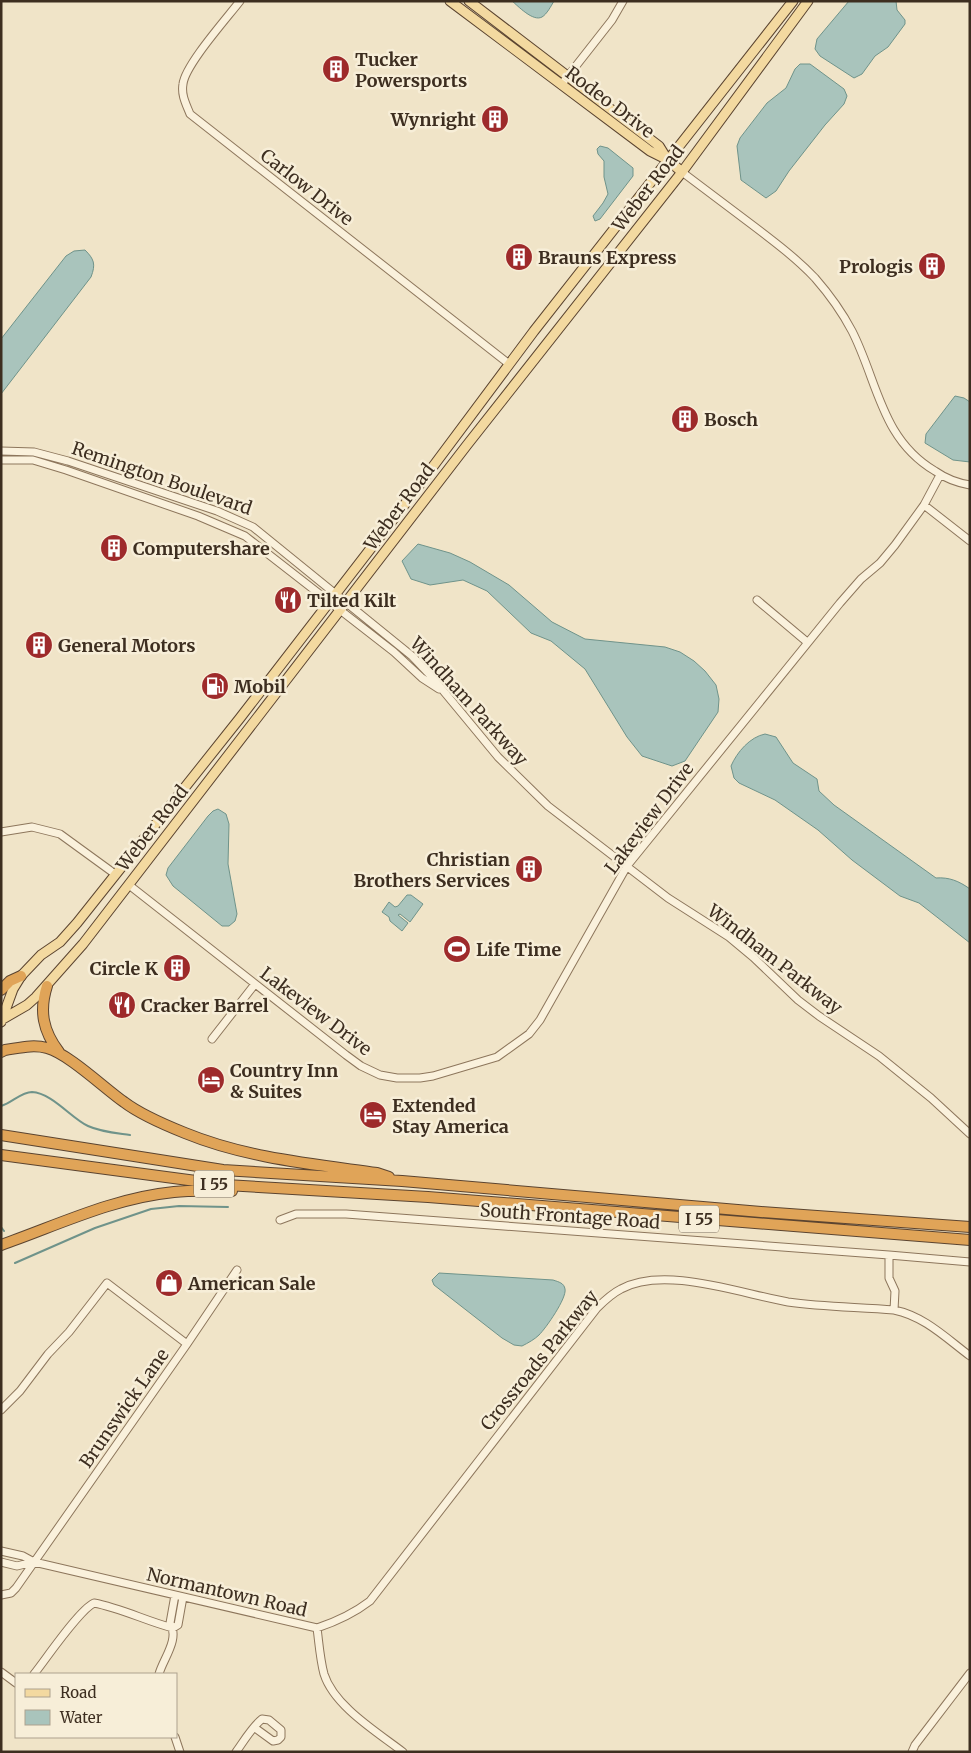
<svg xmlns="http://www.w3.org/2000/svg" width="971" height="1753" viewBox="0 0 971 1753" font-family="Merriweather,serif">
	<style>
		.water { fill: #a9c4bc; stroke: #6f938a }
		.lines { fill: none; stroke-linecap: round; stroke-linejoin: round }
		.stream { stroke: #6f938a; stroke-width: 2 }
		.minor-casing { stroke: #8d765c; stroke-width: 9 }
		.major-casing { stroke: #5b4430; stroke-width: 11 }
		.highway-casing { stroke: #5b4430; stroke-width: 12 }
		.minor { stroke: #faf1dc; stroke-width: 7 }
		.major { stroke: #f3d9a0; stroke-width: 9 }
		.highway { stroke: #e0a458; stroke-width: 10 }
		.labels { text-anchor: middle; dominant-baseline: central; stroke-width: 5; stroke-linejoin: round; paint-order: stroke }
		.shield { fill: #f7eed8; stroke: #756857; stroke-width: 1 }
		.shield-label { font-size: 16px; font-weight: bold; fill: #3d2e20 }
		.poi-label { font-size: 18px; font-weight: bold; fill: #3d2e20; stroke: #f7eed8; text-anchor: start }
		.street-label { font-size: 18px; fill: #3d2e20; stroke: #f7eed8 }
	</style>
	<rect width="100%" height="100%" fill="#f0e4c8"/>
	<path class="water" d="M512 1H554C551 6 547 14 542 17 533 22 518 6 512 1Z
		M849 1H896L897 10 905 20V24L888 47 875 56 862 74 854 78 820 56 815 49 817 39Z
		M800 64H810L844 89 847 96 844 104 825 125 789 171 776 191 766 198 741 180 737 146 740 138 767 103 786 88 795 69Z
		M600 146 608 148 633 168V176L600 219 595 221 593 216 603 203 608 194 604 177V161L598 154 597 149Z
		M85 250C94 259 96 264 91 277L1 394V339L66 256 74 251Z
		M955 396 964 398 970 402V462L953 460 925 443 926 434Z
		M418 544 450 553 470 562 509 585 552 622 585 639 665 647 680 652 694 661 705 671 716 685 719 699 718 712 685 761 672 766 642 756 627 737 585 669 551 641 531 633 487 591 463 580 430 585 411 579 402 561Z
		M765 734 776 737 793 763 817 779 819 791 834 805 936 878C949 877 959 881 970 889V943L919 903 900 896 852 860 818 830 775 800 739 783 734 778 731 766C737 752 750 737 765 734Z
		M218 809 226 814 229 824 228 864 237 914 235 921 229 926H222L173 886 166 875 168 868 208 816 213 811Z
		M407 895H411L423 904 410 922 400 914 398 915 408 923 402 931 390 921 389 917 382 912 389 902 395 907 398 906Z
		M439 1273 553 1280C559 1282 564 1283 565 1289 567 1298 546 1328 539 1335 535 1339 528 1343 522 1346L514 1345 502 1338 434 1285 432 1280Z"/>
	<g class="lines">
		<path class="stream" d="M1 1106C12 1103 21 1092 32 1092 52 1093 71 1118 88 1126 101 1132 116 1133 130 1135
			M1 1227 4 1231
			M15 1263 95 1228 151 1209 179 1206 228 1207"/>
		<g class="minor-casing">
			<path id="minor" d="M240 1C227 18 185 65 183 84 181 95 186 104 190 114L509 364
				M561 85 612 20 623 1
				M682 172C706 190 730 208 755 227 776 243 797 259 815 278 829 294 842 312 852 331 878 382 881 439 935 471 945 478 958 483 970 485
				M1 451 34 452 68 461 217 511 253 527 412 656 431 676 498 757 548 806 668 898 729 937 753 957 798 1000 819 1016 879 1056 931 1098 970 1134
				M1 460H33L66 470 198 516 245 536 394 652 422 678 439 689
				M924 505 970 541
				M757 600 807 642
				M1 832 32 827 60 834 115 874
				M129 885 346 1055 361 1066 380 1075 397 1078H420L433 1076 497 1057 529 1034 540 1020 627 866 840 603 861 579 880 563 895 545 924 505 940 475
				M212 1039 255 984
				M280 1220 296 1214H346L889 1255
				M894 1310 895 1291 889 1278V1255L970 1262
				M1 1410 20 1391 48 1354 69 1332 107 1283 187 1344
				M1 1551 23 1556 34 1562 317 1628C338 1621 353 1614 370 1601L597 1308C604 1301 611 1294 621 1289 664 1265 742 1294 788 1302 823 1307 859 1307 894 1310 924 1316 946 1338 970 1356
				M1 1562 17 1566 33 1562
				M1 1595 11 1593 16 1588 187 1344 237 1270
				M173 1628 178 1625 183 1597
				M317 1628C319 1643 320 1659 324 1674 334 1706 377 1732 403 1752
				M1 1672 16 1683
				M34 1674C46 1659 79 1610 94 1603 121 1608 146 1621 173 1628
				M159 1674C163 1659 180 1639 170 1623L175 1595
				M175 1737 180 1752
				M236 1752C244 1741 252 1727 262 1719L269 1720 281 1730V1737L278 1740 273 1741 255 1728
				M912 1752 915 1745 970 1673"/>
		</g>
		<g class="major-casing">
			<path id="major" d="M450 1 650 151 668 160 682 172
				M469 1 659 146 667 159
				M1 1020 27 1005 36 997 83 944 467 445 682 172 808 1
				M1 1022 13 989 21 976 41 955 60 942 77 923 240 718 405 504 534 331 793 1"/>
		</g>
		<g class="highway-casing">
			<path id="highway" d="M47 986C39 1011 43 1031 59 1052
				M1 990 10 981 21 976
				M1 1052 5 1050C19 1048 33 1044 47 1048 69 1054 104 1088 124 1102 141 1115 165 1125 185 1133 246 1158 312 1164 377 1173L389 1177
				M1 1135 223 1170 402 1181 761 1212 970 1227
				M1 1155 226 1185 428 1197 970 1240
				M1 1245C58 1225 113 1198 174 1192 193 1190 213 1191 232 1191"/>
		</g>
		<use href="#minor" class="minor"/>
		<use href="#major" class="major"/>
		<use href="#highway" class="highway"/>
	</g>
	<defs>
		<g id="building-disc" transform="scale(1.4375)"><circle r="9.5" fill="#9e2a2b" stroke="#f7eed8"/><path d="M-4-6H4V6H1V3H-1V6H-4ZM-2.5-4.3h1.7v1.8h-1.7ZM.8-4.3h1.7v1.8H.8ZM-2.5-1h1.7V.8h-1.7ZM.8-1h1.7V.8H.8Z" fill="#fff"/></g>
		<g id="restaurant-disc" transform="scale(1.4375)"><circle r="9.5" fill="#9e2a2b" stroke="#f7eed8"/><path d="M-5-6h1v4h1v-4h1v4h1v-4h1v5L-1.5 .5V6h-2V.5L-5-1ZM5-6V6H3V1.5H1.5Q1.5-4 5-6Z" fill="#fff"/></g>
		<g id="fuel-disc" transform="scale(1.4375)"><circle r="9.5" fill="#9e2a2b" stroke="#f7eed8"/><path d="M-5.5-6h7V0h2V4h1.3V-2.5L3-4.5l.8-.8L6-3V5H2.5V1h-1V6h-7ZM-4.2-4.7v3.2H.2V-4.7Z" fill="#fff"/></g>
		<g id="stadium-disc" transform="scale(1.4375)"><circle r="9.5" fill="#9e2a2b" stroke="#f7eed8"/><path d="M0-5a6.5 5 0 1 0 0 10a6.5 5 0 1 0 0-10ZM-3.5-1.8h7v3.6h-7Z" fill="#fff"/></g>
		<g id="hotel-disc" transform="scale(1.4375)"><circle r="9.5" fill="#9e2a2b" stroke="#f7eed8"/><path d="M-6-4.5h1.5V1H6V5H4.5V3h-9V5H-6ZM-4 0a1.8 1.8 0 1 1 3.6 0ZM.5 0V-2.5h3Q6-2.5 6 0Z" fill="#fff"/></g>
		<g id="shop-disc" transform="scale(1.4375)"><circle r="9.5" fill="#9e2a2b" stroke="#f7eed8"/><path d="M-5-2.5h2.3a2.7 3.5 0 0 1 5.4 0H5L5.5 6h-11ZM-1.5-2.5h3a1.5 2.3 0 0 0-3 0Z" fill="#fff"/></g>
	</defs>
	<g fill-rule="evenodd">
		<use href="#building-disc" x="336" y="69"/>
		<use href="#building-disc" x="495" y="119"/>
		<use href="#building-disc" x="519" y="257"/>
		<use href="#building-disc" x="932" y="266"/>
		<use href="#building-disc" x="685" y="419"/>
		<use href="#building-disc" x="114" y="548"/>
		<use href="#restaurant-disc" x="288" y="600"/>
		<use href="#building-disc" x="39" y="645"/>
		<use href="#fuel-disc" x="215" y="686"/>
		<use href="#building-disc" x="529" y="869"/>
		<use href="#stadium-disc" x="457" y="949"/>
		<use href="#building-disc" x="177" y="968"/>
		<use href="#restaurant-disc" x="122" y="1005"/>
		<use href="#hotel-disc" x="211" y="1080"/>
		<use href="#hotel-disc" x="373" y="1115"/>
		<use href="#shop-disc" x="169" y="1283"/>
	</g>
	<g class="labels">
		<g class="shield">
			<rect x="194" y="1170.5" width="40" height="27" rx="4"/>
			<rect x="679" y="1205.5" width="40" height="27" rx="4"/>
		</g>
		<g class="shield-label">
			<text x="214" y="1184">I 55</text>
			<text x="699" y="1219">I 55</text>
		</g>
		<g class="poi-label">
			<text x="355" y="59">Tucker<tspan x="355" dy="21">Powersports</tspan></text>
			<text x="476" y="119" text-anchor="end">Wynright</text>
			<text x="538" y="257">Brauns Express</text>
			<text x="913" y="266" text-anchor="end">Prologis</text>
			<text x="704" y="419">Bosch</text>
			<text x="133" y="548">Computershare</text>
			<text x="307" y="600">Tilted Kilt</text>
			<text x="58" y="645">General Motors</text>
			<text x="234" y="686">Mobil</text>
			<text x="510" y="859" text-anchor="end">Christian<tspan x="510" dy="21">Brothers Services</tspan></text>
			<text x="476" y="949">Life Time</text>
			<text x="158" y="968" text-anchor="end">Circle K</text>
			<text x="141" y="1005">Cracker Barrel</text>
			<text x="230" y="1070">Country Inn<tspan x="230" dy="21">&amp; Suites</tspan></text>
			<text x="392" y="1105">Extended<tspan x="392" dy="21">Stay America</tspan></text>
			<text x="188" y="1283">American Sale</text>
		</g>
		<g class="street-label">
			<text transform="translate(610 102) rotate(37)">Rodeo Drive</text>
			<text transform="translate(307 187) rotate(38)">Carlow Drive</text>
			<text transform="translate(648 188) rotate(-52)">Weber Road</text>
			<text transform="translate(162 478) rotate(19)">Remington Boulevard</text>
			<text transform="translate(399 507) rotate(-53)">Weber Road</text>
			<text transform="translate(469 701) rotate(48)">Windham Parkway</text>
			<text transform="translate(649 818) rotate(-53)">Lakeview Drive</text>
			<text transform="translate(152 828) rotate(-52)">Weber Road</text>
			<text transform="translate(775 959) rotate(38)">Windham Parkway</text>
			<text transform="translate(316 1011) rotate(37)">Lakeview Drive</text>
			<text transform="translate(570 1216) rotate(4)">South Frontage Road</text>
			<text transform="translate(539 1360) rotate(-51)">Crossroads Parkway</text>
			<text transform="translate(124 1408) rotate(-55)">Brunswick Lane</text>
			<text transform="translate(227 1592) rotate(13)">Normantown Road</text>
		</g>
	</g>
	<rect width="971" height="1753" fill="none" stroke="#3d2e20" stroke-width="5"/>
	<rect x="15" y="1673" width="162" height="65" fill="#f7eed8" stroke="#ada18e"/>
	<rect x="25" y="1689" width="25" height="8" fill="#f3d9a0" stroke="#ada18e"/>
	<text x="60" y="1698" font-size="15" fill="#3d2e20">Road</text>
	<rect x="25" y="1710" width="25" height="15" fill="#a9c4bc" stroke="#ada18e"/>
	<text x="60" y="1723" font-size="15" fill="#3d2e20">Water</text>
</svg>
